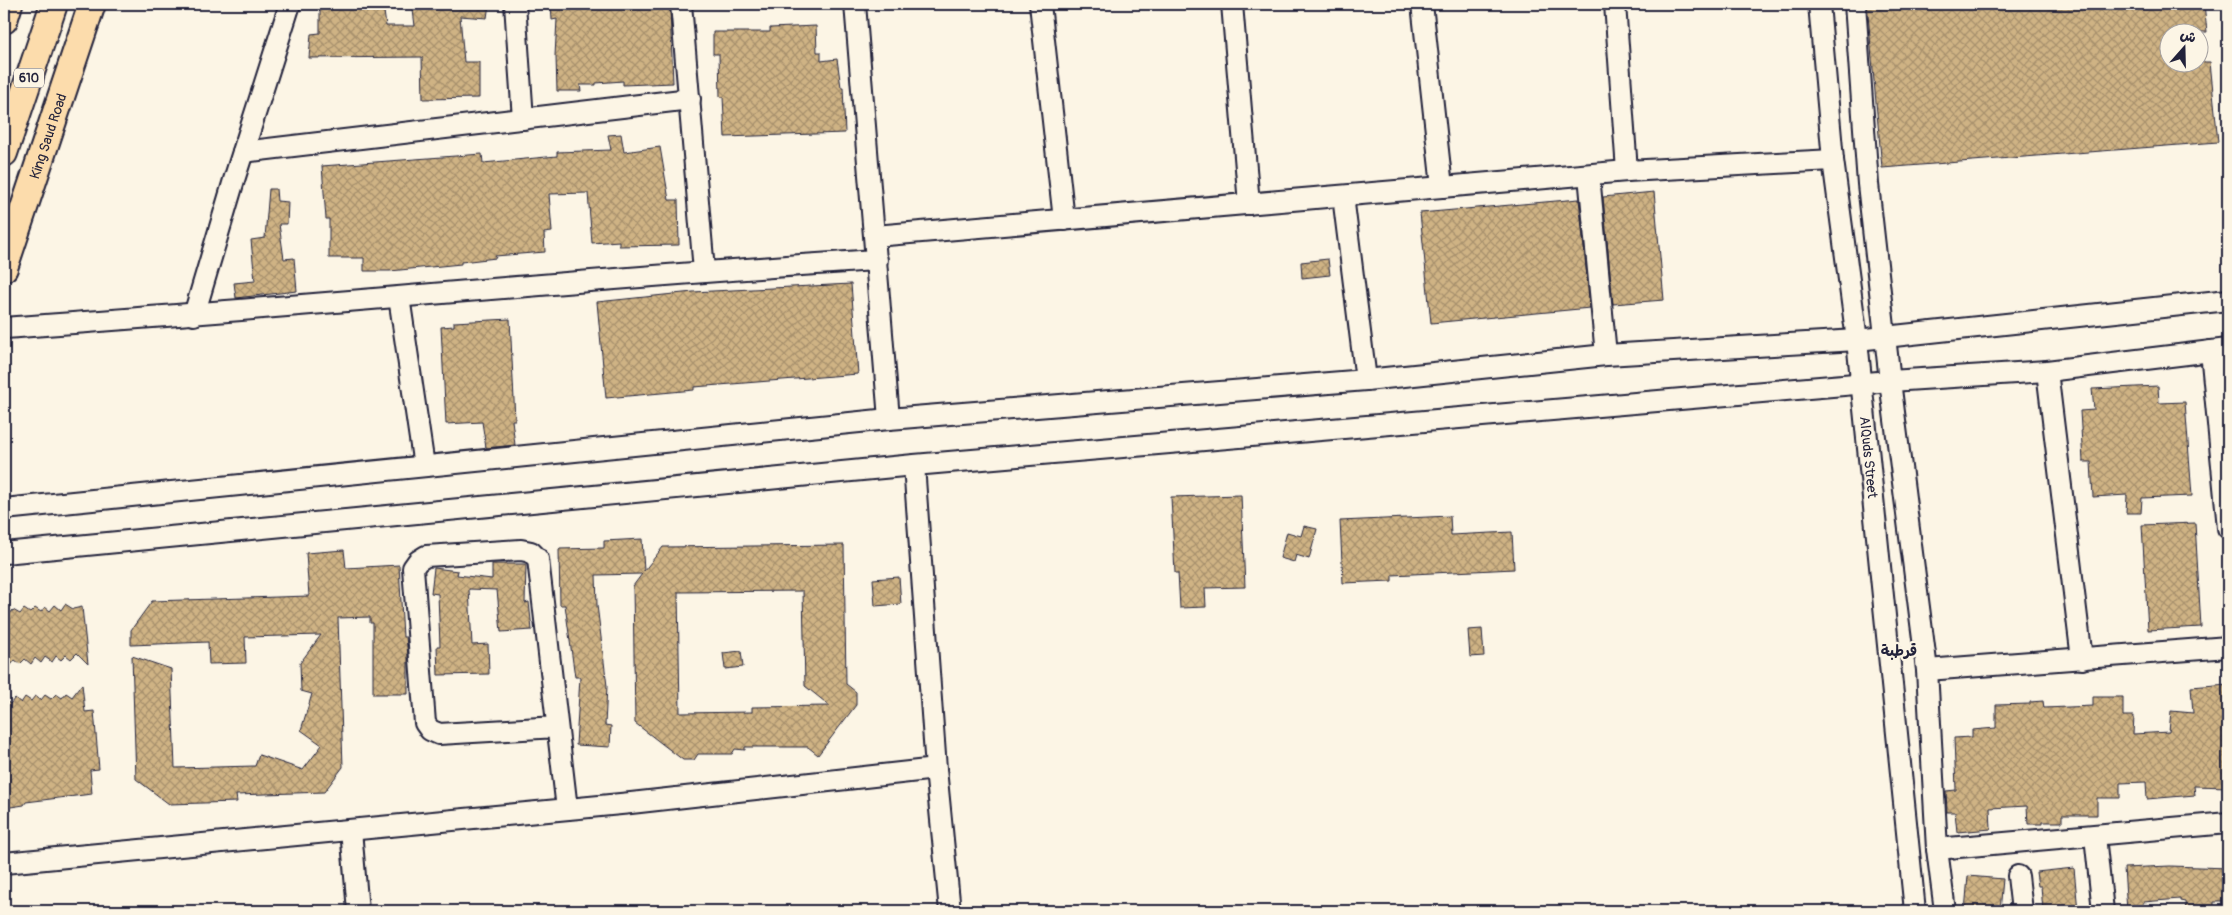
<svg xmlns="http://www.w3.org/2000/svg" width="2232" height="915" viewBox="0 0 2232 915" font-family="Pangolin,'Playpen Sans Arabic',sans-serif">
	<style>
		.building { fill: url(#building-cross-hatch); stroke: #22223b; fill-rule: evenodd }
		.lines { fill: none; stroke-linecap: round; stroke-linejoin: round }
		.minor-casing { stroke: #22223b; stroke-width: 24 }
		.major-casing { stroke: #22223b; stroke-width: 30 }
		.minor { stroke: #fcf5e5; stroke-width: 20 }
		.major { stroke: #fcdcac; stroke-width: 26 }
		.labels { text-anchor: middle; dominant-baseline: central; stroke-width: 4.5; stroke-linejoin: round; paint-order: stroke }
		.shield { fill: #fcf5e5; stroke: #63616e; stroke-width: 1 }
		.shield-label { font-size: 12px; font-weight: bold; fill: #22223b }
		.street-label { font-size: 14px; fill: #22223b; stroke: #fcf5e5 }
		.neighbourhood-label { font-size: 15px; font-weight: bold; fill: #22223b; stroke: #fcf5e5 }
	</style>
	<defs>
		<pattern id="building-cross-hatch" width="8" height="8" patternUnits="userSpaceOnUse" patternTransform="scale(1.25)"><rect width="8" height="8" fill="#cfb384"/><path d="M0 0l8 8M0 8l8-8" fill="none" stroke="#a8916d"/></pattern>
	</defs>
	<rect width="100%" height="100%" fill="#fcf5e5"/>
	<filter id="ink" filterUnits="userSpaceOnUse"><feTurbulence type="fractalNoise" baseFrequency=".02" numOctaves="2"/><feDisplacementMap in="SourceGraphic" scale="10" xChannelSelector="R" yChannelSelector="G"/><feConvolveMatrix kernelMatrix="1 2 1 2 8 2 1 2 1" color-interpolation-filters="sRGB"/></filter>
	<g filter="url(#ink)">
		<path class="building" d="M320 4H383L386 26H415L413 10 489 4 487 18 460 16 464 62H479V98L423 99 422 57 309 58 311 34 320 33Z
			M551 4H652V10L670 9 673 83 623 85V81L596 83V85H580L581 91H557L556 57 555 56 557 19 552 20Z
			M1867 4H2204L2207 32H2170V62H2210L2218 142 1882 168Z
			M816 26 817 52H821V61L837 59 841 87H843L845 133 725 137 723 97H720L719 54H713V32H770V28Z
			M621 134 624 152 660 147 669 200H678L679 245 619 246V241L592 243 588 193 549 194 552 232 544 233 545 252 495 256 496 258 461 262V264L390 271H364V258H329V219H326L322 166 482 154 483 163 557 156V152L611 150 608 135Z
			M269 189H276L277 201 288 202 287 224H279L284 259 294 258 297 291 236 298 234 283 255 281 251 240 265 238Z
			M1654 192 1664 300 1613 304 1603 197Z
			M1579 199 1590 308 1431 323 1420 213Z
			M1328 259 1330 275 1302 278 1301 262Z
			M851 284 858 374 694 387V390L606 398 597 302 693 292Z
			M510 319 515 420H512L515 445 486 448 482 422 446 424 441 327 454 326V322Z
			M2158 386 2159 403 2185 402 2192 496 2142 498 2141 513H2126L2127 495 2093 497 2091 462H2083L2080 411 2094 410 2092 389Z
			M1241 495 1245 587 1205 588 1206 607 1180 608 1178 573H1175L1171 497Z
			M1450 516 1451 535 1512 532 1514 569 1392 575V581L1343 583 1340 521Z
			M2195 523 2201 627 2148 630 2142 525Z
			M1304 526 1317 529 1309 559 1296 555 1294 562 1280 558 1287 532 1301 536Z
			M642 539 644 571 663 547 844 545 846 684 856 692V705L818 755 808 747H745V750L735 749 732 754H698L694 760H683L635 723 633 586 642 574 596 575 597 605 607 686 605 725 611 726 610 747 576 745 580 677H575L565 605H560L559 549 604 548V541ZM803 591 805 686 830 706 752 707V712L680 713 678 592Z
			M344 550 346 568 399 565 403 637H406L408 656V694H373V623H370V617L338 618 343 767 324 792 236 795 237 802 169 804 136 779 132 656 171 669 175 768 255 766 259 755 303 770 322 745 301 730 312 694 301 691 300 663 321 635 245 637 246 663 209 664 208 642 131 645V630L152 601 309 596 306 553Z
			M492 564H526L525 603 529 602 532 630 501 632 497 590 469 589 472 645 488 644 489 674 438 675 437 646H440L438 594 431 593 434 568 458 571 457 575 492 579Z
			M899 577 901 604 875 606 873 579Z
			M65 604 73 609 82 607 88 664 77 653 71 659 66 655 61 660 56 656 52 662 45 657 41 663 35 658 31 664 25 659 20 664 15 660 4 674V611L9 615 13 610 20 614 24 609 30 613 35 608 41 612 45 607 50 611 55 605 61 610Z
			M1482 629 1484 656 1470 657 1468 630Z
			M741 651 743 667 725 669 723 653Z
			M82 684 85 712 94 711 99 769 90 770 92 794 26 802 24 805 4 808V699L10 704 15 698 21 703 25 697 31 701 35 696 41 700 45 695 51 699 56 694 62 698 66 693 72 697Z
			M2228 684V787L2194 786 2195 795 2147 799 2146 782 2120 783V798H2097V815H2062V822H2042V824H2028L2027 806 1990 808 1991 829 1957 832 1955 812H1947L1946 791 1956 790 1954 738 1972 737V730L1996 728V705L2030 704V702L2043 701 2044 708 2093 706V697H2123V716H2134L2133 734 2169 732 2171 711 2193 713 2191 687Z
			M2170 866 2228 868V900L2223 899 2222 902H2214V911H2186L2185 902 2180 901V899L2143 902V911H2127L2124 868Z
			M2074 868 2078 911H2043L2041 886H2038L2036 872Z
			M1968 876 2003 879 2000 911H1965Z"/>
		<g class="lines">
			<g class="minor-casing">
				<g id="minor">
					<path d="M515 4 523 119"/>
					<path d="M681 4 704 271"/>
					<path d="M855 4 889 419"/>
					<path d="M1040 4 1064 220"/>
					<path d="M1232 4 1249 204"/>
					<path d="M1422 4 1442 187"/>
					<path d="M1615 4 1627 171"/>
					<path id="s1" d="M1819 4 1833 160 1857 340 1915 911"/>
					<path d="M1855 4 1868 184 1890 381 1927 670 1937 849 1945 911"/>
					<path d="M243 152 690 99"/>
					<path d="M1589 175 1606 355"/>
					<path d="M1343 196 1366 380"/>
					<path d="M875 236 1627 171 1833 160"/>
					<path d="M399 297 424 466"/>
					<path d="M194 315 234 180 290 4"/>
					<path d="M4 328C295 308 586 278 877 260"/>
					<path d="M2211 351 2228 528"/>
					<path d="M2047 371 2082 659"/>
					<path d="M914 465 936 769 950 911"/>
					<path d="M4 509 889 419 1366 380 1606 355 1857 340 2228 300"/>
					<path d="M4 553 914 465 1890 381 2047 371 2228 349"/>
					<path d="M1927 670 2228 647"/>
					<path d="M557 727 439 734 430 730 425 723 413 568 418 561 426 556 521 550 531 552 538 559 567 809"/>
					<path d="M351 830 358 911"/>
					<path d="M2095 836 2103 911"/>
					<path d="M1937 849 2228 823"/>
					<path d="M4 863 631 803 936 769"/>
					<path d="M2018 876 2022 911"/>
				</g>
			</g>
			<g class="major-casing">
				<g id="major">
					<path d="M4 20 9 4"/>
					<path d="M4 153 54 4"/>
					<path id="s2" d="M4 268 92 4"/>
				</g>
			</g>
			<use href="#minor" class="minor"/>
			<use href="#major" class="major"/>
		</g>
	</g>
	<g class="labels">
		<rect class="shield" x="14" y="68.5" width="30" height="19" rx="4"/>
		<g class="shield-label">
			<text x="29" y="78">610</text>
		</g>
		<g class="street-label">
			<text stroke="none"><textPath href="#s2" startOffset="139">King Saud Road</textPath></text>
			<text stroke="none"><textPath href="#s1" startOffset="456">AlQuds Street</textPath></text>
		</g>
		<g class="neighbourhood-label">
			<text x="1899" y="651">قرطبة</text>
		</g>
	</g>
	<rect width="2232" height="915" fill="none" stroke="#fcf5e5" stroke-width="20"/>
	<rect x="10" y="10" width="2212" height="895" fill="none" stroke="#22223b" stroke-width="2" filter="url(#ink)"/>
	<g transform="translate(2184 48) rotate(20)"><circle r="24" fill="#fcf5e5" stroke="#a5a1a1"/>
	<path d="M0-4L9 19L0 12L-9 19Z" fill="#22223b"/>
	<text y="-8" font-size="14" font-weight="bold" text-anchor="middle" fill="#22223b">ش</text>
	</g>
</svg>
